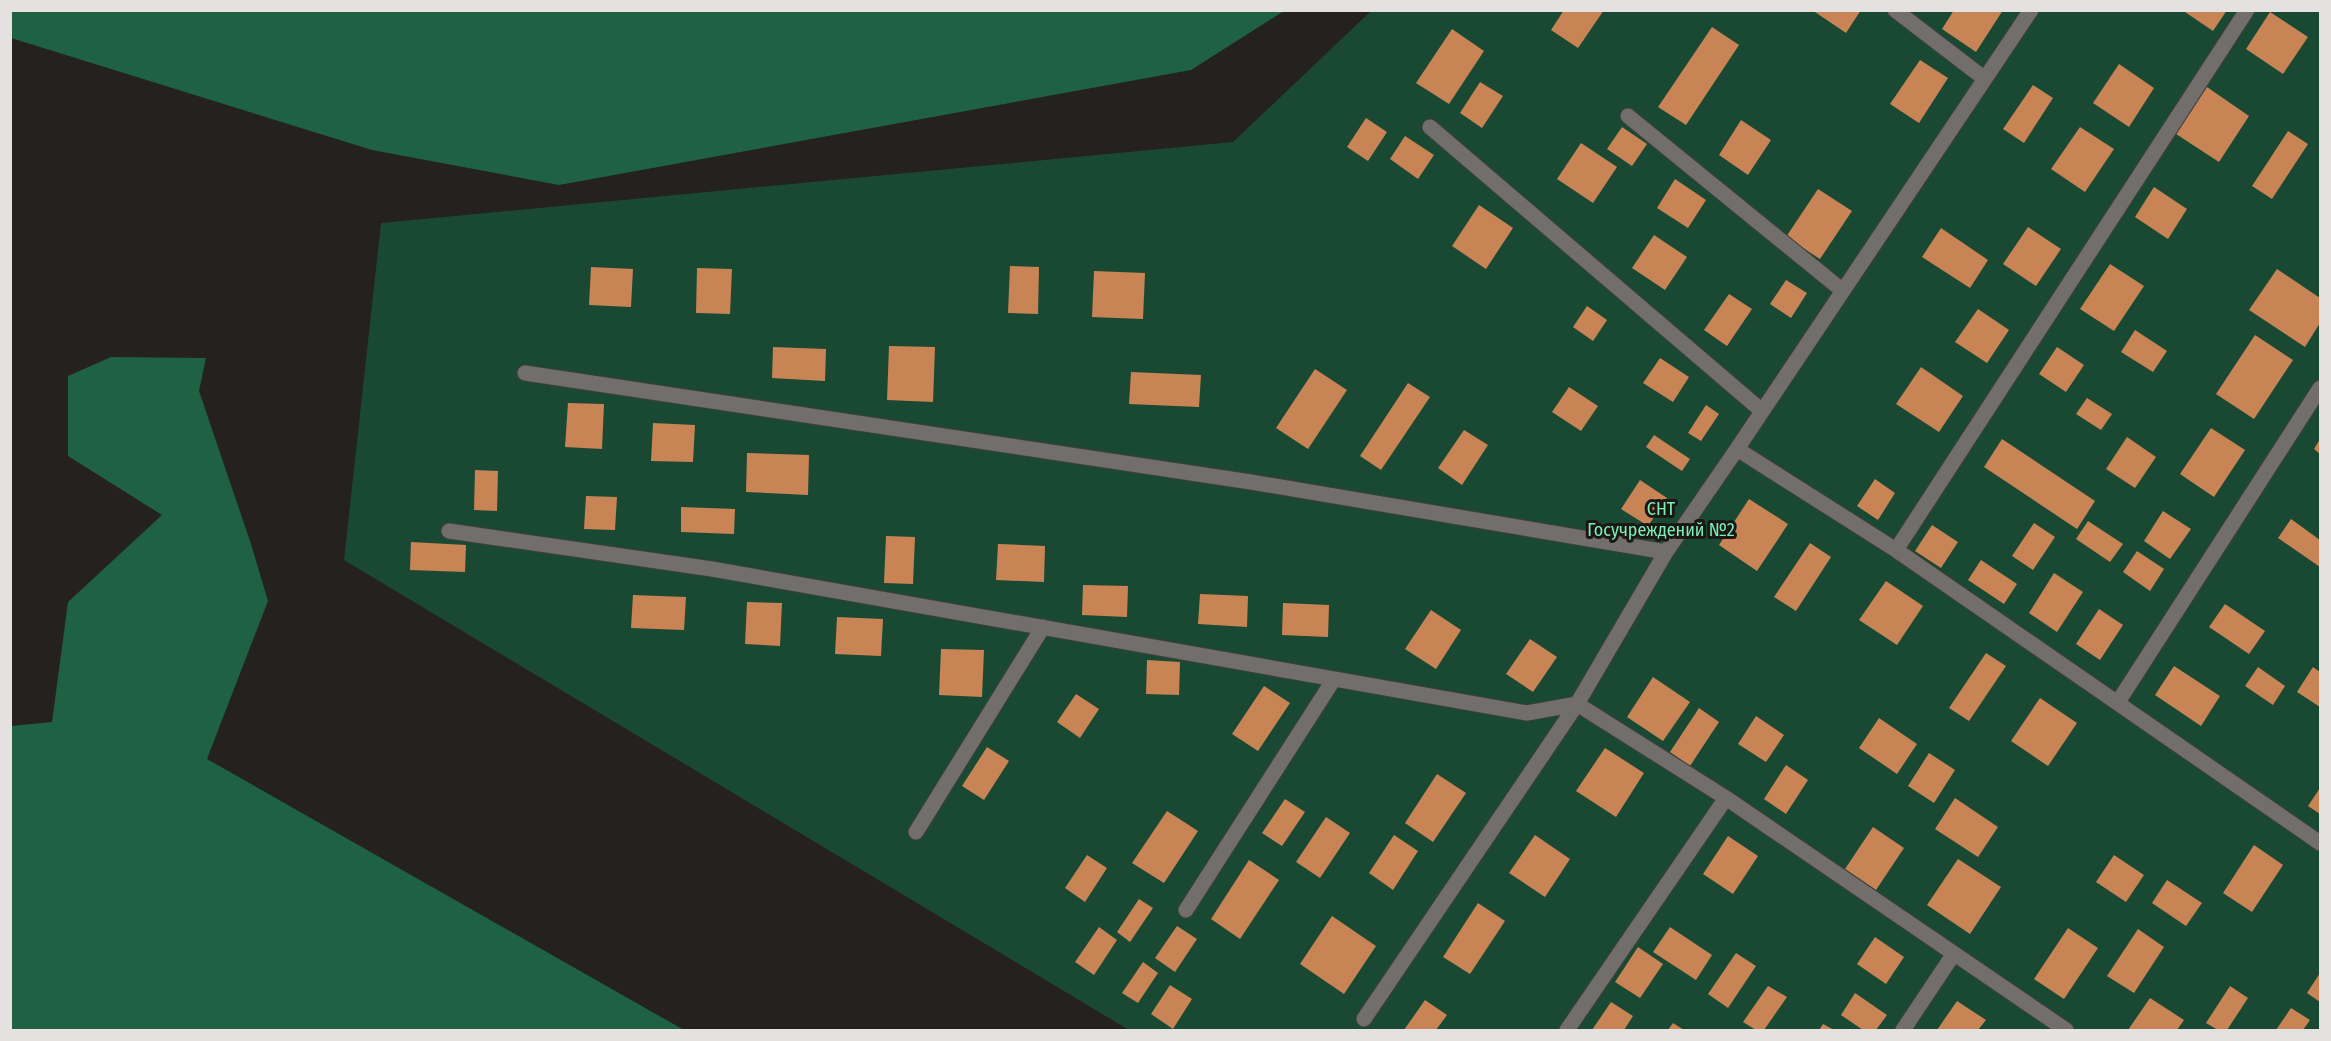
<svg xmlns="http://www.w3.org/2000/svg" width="2331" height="1041" viewBox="0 0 2331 1041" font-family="'Fira Sans Condensed',sans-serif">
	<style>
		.green { fill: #1a4933 }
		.forest { fill: #1e6243 }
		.building { fill: #c98455 }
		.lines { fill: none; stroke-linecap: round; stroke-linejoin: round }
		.service-casing { stroke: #413e3c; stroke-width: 17 }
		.service { stroke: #726e6c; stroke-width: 15 }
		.labels { text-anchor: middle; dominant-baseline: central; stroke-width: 6; stroke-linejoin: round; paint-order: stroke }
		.park-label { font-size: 18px; fill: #7bf0b6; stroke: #1b1715 }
	</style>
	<rect width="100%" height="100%" fill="#24211e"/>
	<path class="green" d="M1371 11H2320V1030H1129L344 560 381 223 1233 142Z"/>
	<path class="forest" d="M10 11 11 10 1284 11 1191 70 559 185 372 150 11 38Z
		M111 357 206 358 199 391 251 544 268 601 207 759 684 1030H11V726L52 722 68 602 162 515 68 456V376Z"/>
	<path class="building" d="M1564 10H1604L1578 48 1551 30Z
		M1816 10H1861L1846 33 1815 12Z
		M1954 10H2003L1976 52 1942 29Z
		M2182 10H2227L2213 31Z
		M2270 12 2308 37 2283 74 2246 49Z
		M1712 27 1739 45 1686 125 1658 107Z
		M1452 29 1484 51 1449 104 1416 83Z
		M1920 60 1948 78 1919 123 1890 104Z
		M2119 64 2154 88 2129 127 2093 103Z
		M1480 82 1503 96 1482 128 1460 113Z
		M2033 85 2053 98 2024 143 2003 129Z
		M2204 85 2249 116 2219 162 2173 132Z
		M1366 118 1387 132 1368 161 1347 147Z
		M1741 120 1771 140 1748 175 1719 155Z
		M1622 127 1647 144 1632 166 1607 149Z
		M2080 127 2114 149 2085 192 2051 169Z
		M2288 131 2308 144 2272 199 2252 186Z
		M1405 136 1434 155 1418 179 1390 159Z
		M1581 143 1617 167 1593 203 1557 179Z
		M1675 179 1706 200 1688 228 1657 208Z
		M2154 187 2187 209 2168 239 2135 217Z
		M1818 189 1852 211 1820 259 1786 237Z
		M1479 205 1513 228 1486 269 1452 246Z
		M2028 227 2061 249 2036 286 2003 264Z
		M1941 228 1988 260 1970 288 1922 257Z
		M1654 235 1687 257 1665 290 1632 268Z
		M2110 264 2144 286 2114 331 2080 309Z
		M1010 266 1039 267 1038 314 1008 313Z
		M591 267 633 269 631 307 589 305Z
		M697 268 732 269 730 314 696 313Z
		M2277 269 2320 298V323L2305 347 2249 310Z
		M1094 271 1145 273 1143 319 1092 317Z
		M1786 280 1807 293 1791 318 1770 304Z
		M1729 294 1752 309 1727 346 1704 330Z
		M1587 306 1607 320 1593 341 1573 327Z
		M1978 309 2009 330 1987 363 1955 342Z
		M2135 330 2167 351 2153 372 2121 352Z
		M2255 335 2293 360 2254 419 2216 394Z
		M889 346 935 347 933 402 887 400Z
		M773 347 826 349 825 381 772 378Z
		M2057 347 2084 365 2066 392 2039 374Z
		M1660 358 1689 377 1673 402 1643 383Z
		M1921 367 1963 396 1939 432 1896 404Z
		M1315 369 1347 390 1308 449 1276 428Z
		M1131 372 1201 375 1199 407 1129 404Z
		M1408 383 1430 397 1381 470 1360 456Z
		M1569 387 1598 406 1581 431 1552 412Z
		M2087 398 2112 414 2101 430 2076 414Z
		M568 403 604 404 602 449 565 447Z
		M1706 405 1719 414 1701 441 1688 433Z
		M653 423 695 425 693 462 651 461Z
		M2211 428 2245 450 2214 497 2180 474Z
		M1464 430 1488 445 1462 485 1438 468Z
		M1654 435 1690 459 1682 471 1646 447Z
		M2127 437 2156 457 2135 488 2106 469Z
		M2002 439 2095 501 2077 529 1984 467Z
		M2320 439V454L2314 449Z
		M747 453 809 455 808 495 746 492Z
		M475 470 498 471 497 511 474 510Z
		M1875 479 1895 493 1878 520 1857 506Z
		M1640 480 1667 498 1648 526 1621 509Z
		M586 496 617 497 615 530 584 529Z
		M1749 499 1788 524 1757 571 1719 545Z
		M681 507 735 509 734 534 681 532Z
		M2163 511 2191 529 2170 559 2144 541Z
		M2291 519 2320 540V567L2278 538Z
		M2088 521 2123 544 2110 562 2076 539Z
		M2034 523 2055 537 2033 570 2012 556Z
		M1932 525 1958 542 1941 568 1915 551Z
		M886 536 915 537 913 584 884 583Z
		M411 542 466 545 465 572 410 570Z
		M1810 543 1831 557 1796 611 1774 597Z
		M998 544 1045 546 1044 582 996 580Z
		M2137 551 2164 569 2150 591 2123 572Z
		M1981 560 2017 584 2004 604 1968 580Z
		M2054 573 2083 592 2057 632 2029 613Z
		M1886 581 1923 606 1897 645 1859 620Z
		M1083 585 1128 586 1127 617 1082 615Z
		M1200 594 1248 596 1247 627 1198 624Z
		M633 595 686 597 684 630 631 628Z
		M747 602 782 603 780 646 745 644Z
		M1283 603 1329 605 1328 637 1282 635Z
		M2225 604 2265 631 2249 654 2209 627Z
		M2099 609 2123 625 2100 660 2076 644Z
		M1431 610 1461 630 1436 669 1405 649Z
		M837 617 883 619 881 656 835 654Z
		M1530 639 1557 657 1533 692 1506 674Z
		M941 649 984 650 982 697 939 695Z
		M1986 653 2006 666 1969 721 1949 708Z
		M1147 660 1180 662 1179 695 1146 694Z
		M2174 666 2220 696 2201 726 2155 695Z
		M2258 667 2285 686 2273 705 2245 686Z
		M2313 667 2320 672V707L2297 692Z
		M1653 677 1690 702 1663 741 1627 717Z
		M1264 686 1290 703 1258 751 1232 734Z
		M1076 694 1099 709 1080 738 1057 722Z
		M2040 698 2077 723 2048 766 2011 741Z
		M1699 708 1719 722 1690 766 1670 752Z
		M1756 716 1784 735 1766 762 1738 744Z
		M1879 718 1917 744 1897 774 1859 748Z
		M987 747 1009 761 984 800 962 786Z
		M1605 748 1644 773 1616 817 1576 791Z
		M1929 753 1955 770 1934 803 1908 786Z
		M1786 765 1808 780 1786 814 1764 799Z
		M1437 774 1466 793 1433 842 1405 823Z
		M2320 788V814L2308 806Z
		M1955 798 1998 827 1978 857 1935 829Z
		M1285 799 1305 812 1282 846 1262 833Z
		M1167 811 1198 831 1164 883 1132 863Z
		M1326 817 1350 833 1320 878 1296 862Z
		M1873 827 1904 848 1876 890 1845 869Z
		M1394 835 1418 851 1393 890 1369 873Z
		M1535 835 1570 859 1545 897 1509 873Z
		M1728 836 1758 856 1733 894 1703 874Z
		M2254 845 2283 865 2252 912 2223 893Z
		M1087 855 1107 868 1085 902 1065 888Z
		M2114 855 2144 875 2126 902 2096 882Z
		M1958 859 2001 887 1970 934 1927 905Z
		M1249 860 1279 880 1240 939 1211 919Z
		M2167 880 2202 903 2186 926 2152 903Z
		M1139 899 1153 908 1130 942 1117 932Z
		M1478 903 1505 921 1470 974 1443 957Z
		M1332 916 1376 946 1344 994 1300 964Z
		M1177 926 1197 939 1175 972 1155 958Z
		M1099 927 1117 940 1094 975 1075 962Z
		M1670 927 1712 955 1696 980 1653 952Z
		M2068 928 2098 948 2064 999 2034 979Z
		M2138 929 2164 947 2134 993 2107 976Z
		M1875 937 1904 957 1886 984 1857 964Z
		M1638 947 1663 964 1640 998 1615 982Z
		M1736 953 1756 966 1728 1008 1708 994Z
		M1143 962 1158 973 1138 1003 1122 993Z
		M2320 973V1002L2307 993Z
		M1170 985 1192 999 1173 1029 1151 1014Z
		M1768 986 1787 997 1764 1030H1756L1743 1022Z
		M2230 986 2248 998 2227 1030H2218L2206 1023Z
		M1855 993 1887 1015 1876 1030H1863L1841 1015Z
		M2150 998 2184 1020 2177 1030H2128Z
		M1425 1000 1447 1015 1436 1030H1404Z
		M1957 1001 1986 1020 1978 1030H1937Z
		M1611 1002 1633 1016 1624 1030H1592Z
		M2291 1008 2310 1020 2303 1030H2276Z
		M1673 1023 1684 1030H1668Z
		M1823 1024 1834 1030H1819Z"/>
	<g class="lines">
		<g class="service-casing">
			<path id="service" d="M1895 10 1985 79
				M1628 116 1843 291
				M1430 127 1762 411
				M525 373 1251 482 1666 552
				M1737 449 1896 550 2320 843
				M449 531 712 569 1527 713 1577 704 1726 798 2066 1030
				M1896 550 2247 10
				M2118 702 2320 388
				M916 832 1043 627
				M1186 910 1334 679
				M1364 1019 1577 704 1666 552 1737 449 2031 10
				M1567 1030 1726 798
				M1903 1030 1953 955"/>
		</g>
		<use href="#service" class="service"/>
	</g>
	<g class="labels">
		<g class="park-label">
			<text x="1661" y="509">СНТ<tspan x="1661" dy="21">Госучреждений №2</tspan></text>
		</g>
	</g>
	<rect width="2331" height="1041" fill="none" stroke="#e4e1e0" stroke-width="24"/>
</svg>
